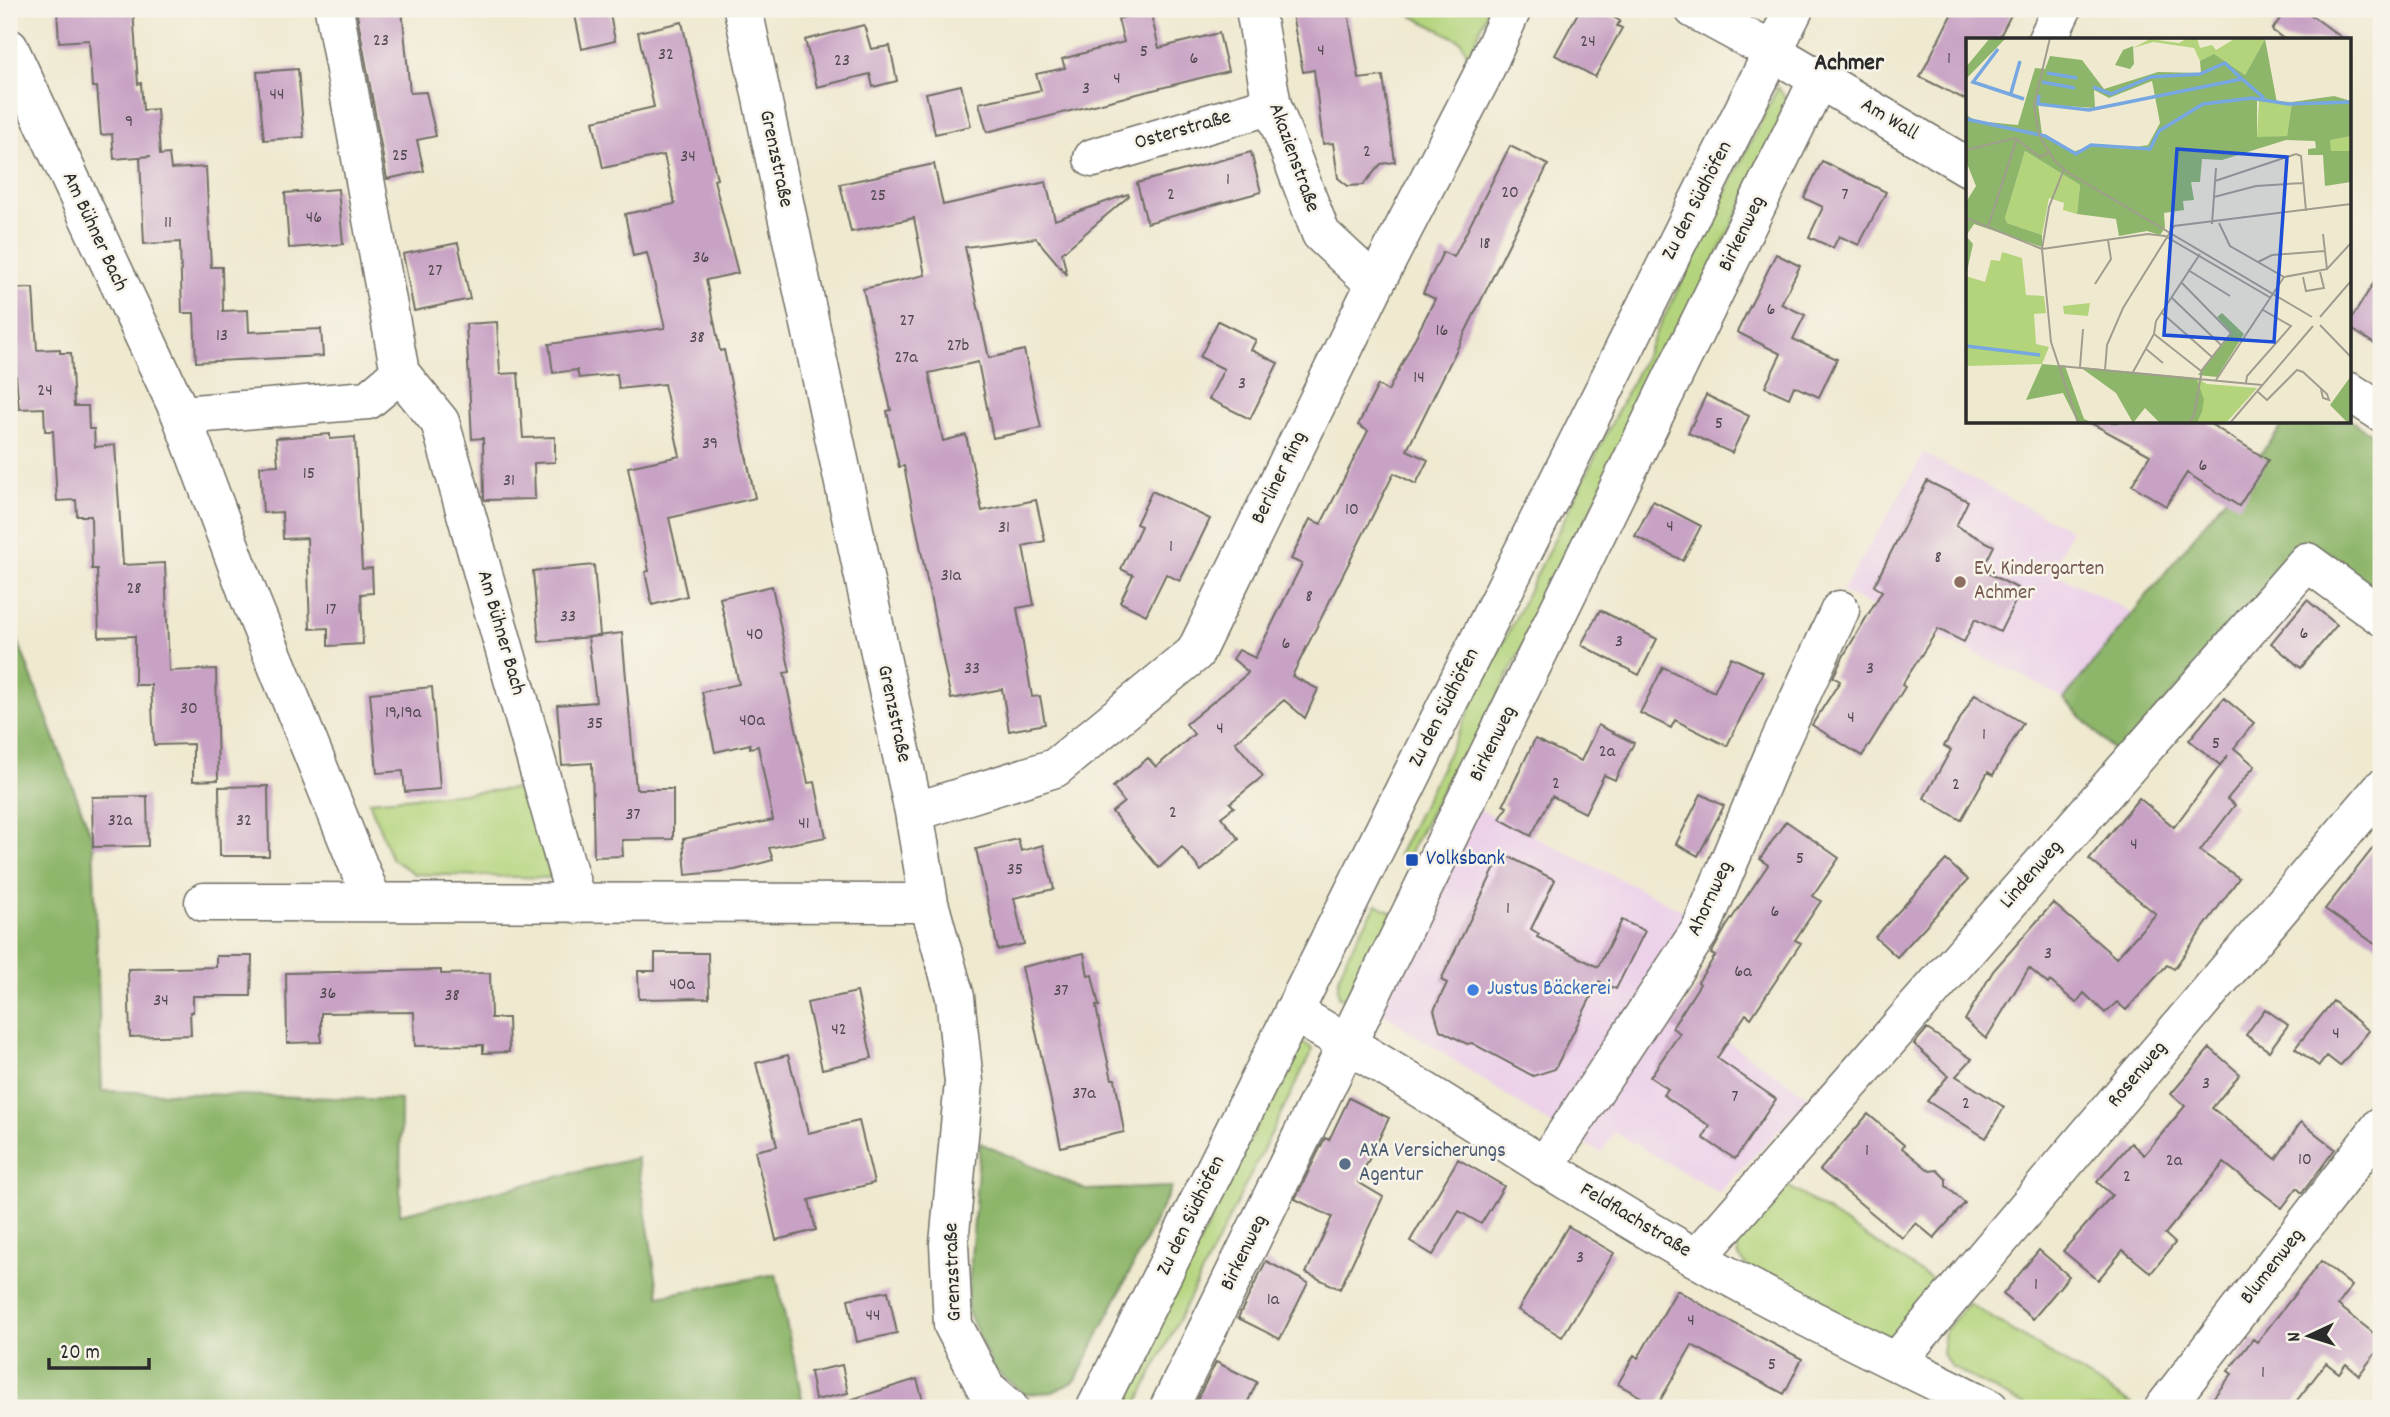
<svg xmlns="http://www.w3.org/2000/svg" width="2390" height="1417" viewBox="0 0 2390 1417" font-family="Dekko,sans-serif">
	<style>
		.built { fill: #ecd1e9 }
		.green { fill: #b3d47b; stroke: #6f8053; stroke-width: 2 }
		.forest { fill: #8eb66b; stroke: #5c704b; stroke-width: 2 }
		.building { fill: #c8a2c4 }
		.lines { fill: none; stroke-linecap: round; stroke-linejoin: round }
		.minor-casing { stroke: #706e65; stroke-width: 41 }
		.minor { stroke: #fff; stroke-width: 38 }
		.education-dot { fill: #8d6e63; stroke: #f7f3e8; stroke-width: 2.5 }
		.transit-dot { fill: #1a4fb4; stroke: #f7f3e8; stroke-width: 2.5 }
		.shop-dot { fill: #3f7fe0; stroke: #f7f3e8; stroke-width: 2.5 }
		.service-dot { fill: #5c6f8a; stroke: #f7f3e8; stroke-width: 2.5 }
		.labels { text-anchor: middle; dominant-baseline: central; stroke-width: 5; stroke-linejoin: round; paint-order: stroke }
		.number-label { font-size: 18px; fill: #524951 }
		.street-label { font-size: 21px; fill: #2b2b2b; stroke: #f7f3e8 }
		.education-label { font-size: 21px; fill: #785e54; stroke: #f7f3e8; text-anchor: start }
		.transit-label { font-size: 21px; fill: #164399; stroke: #f7f3e8; text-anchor: start }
		.shop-label { font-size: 21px; fill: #366cbe; stroke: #f7f3e8; text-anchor: start }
		.service-label { font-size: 21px; fill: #4e5e75; stroke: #f7f3e8; text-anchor: start }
		.quarter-label { font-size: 24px; font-weight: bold; fill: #2b2b2b; stroke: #f7f3e8 }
		.inset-river { fill: none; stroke: #77a7e1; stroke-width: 3.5 }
		.inset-road { fill: none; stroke: #a19d8e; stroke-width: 2 }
		.view { fill: #1d4ed8; fill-opacity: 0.15; stroke: #1d4ed8; stroke-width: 3.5 }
		.inset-edge { fill: none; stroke: #2b2b2b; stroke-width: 3.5 }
	</style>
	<rect width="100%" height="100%" fill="#f7f3e8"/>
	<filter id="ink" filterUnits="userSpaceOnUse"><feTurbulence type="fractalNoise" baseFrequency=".0143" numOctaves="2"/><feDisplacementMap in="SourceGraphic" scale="14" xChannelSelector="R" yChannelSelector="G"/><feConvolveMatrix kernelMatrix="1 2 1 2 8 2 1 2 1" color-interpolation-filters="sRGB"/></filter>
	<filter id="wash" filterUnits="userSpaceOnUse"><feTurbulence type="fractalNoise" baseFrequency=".00686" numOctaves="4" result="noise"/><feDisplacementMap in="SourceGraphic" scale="28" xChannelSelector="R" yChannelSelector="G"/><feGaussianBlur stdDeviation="1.57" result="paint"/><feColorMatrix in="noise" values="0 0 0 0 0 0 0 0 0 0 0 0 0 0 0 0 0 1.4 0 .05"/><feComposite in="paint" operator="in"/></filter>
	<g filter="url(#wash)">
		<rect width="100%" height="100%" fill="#efe9d0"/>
		<path class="built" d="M1924 454 2071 530 2052 572 2133 613 2064 699 2018 673 1842 592Z
			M1477 808 1716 927 1667 1001 1810 1097 1719 1193 1614 1132 1601 1153 1553 1126 1381 1012Z"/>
		<path class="green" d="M1399 9H1488L1469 58 1461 41Z
			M1778 87 1786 99 1781 127 1456 780 1448 778 1406 860 1398 855Z
			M526 788 551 878 415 874 391 858 369 801Z
			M1377 904 1394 914 1349 999 1339 997C1331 973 1365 926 1377 904Z
			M1304 1043 1313 1049 1135 1408H1119L1295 1048Z
			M1785 1184 1945 1288 1892 1337 1876 1338 1749 1269 1738 1255 1736 1235Z
			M1968 1303 2138 1408H2029L1953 1368 1942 1354 1945 1331Z"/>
		<path class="forest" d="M2350 420 2381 439V605L2303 552 2117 754 2064 699 2286 422Z
			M9 617 93 840 102 1091 401 1100 400 1214 637 1158 659 1296 776 1274 804 1408H9Z
			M980 1143 1086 1190 1172 1187 1076 1380 1053 1392 1025 1394 993 1369 967 1309Z"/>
		<g id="blocks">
			<path class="building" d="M57 9H133L138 84 141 83 143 110 157 109 160 155 169 154 171 169 206 167 211 267H222L223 311 248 310 249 332 321 329 323 356 196 362 194 313H182L180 242 144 244 140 157 151 156 114 159 112 134 101 135 97 87H92L89 40 59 42Z
				M356 9H402L410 93 426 92 436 136 417 140 424 171 387 179Z
				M609 9 615 41 582 49 575 15Z
				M1291 9H1338L1339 14 1348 12 1359 79 1383 76 1395 162 1381 164 1363 185 1348 186 1338 178 1333 143 1323 144 1314 70 1303 72Z
				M1580 9H1599L1620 21 1617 26 1622 28 1595 77 1555 55Z
				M1954 9H2014L1998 40H1968V101L1920 77Z
				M2287 9H2303L2345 40H2285L2272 30Z
				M1150 10 1159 48 1219 33 1228 71 987 132 979 103 1041 90 1036 74 1065 68 1062 59 1124 42 1118 19Z
				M682 22 717 179 714 180 738 273 706 280 720 351 724 350 755 498 669 518 687 596 652 605 645 572 649 571 628 467 680 456 664 384 619 389 617 374 579 378 577 370 553 373 549 344 665 328 647 253 633 256 625 214 675 204 664 155 603 168 593 121 654 107 638 32Z
				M864 25 871 49 890 46 897 81 873 87 870 74 817 87 805 40Z
				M298 69 304 137 264 140 257 72Z
				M961 85 971 126 935 134 926 93Z
				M1510 146 1548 165 1407 450 1428 460 1416 484 1394 473 1292 676 1318 689 1305 718 1284 700 1235 742 1263 776 1230 803 1234 807 1221 817 1239 839 1201 871 1182 847 1159 868 1112 812 1124 802 1113 787 1148 758 1156 767 1194 734 1186 724 1247 674 1248 672 1233 659 1239 650 1255 658 1302 564 1291 559 1310 519 1321 524 1368 431 1358 425 1378 385 1388 391 1435 299 1423 293 1443 252 1454 257Z
				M1251 152 1261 192 1147 223 1137 183Z
				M1822 161 1886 192 1859 245 1839 236 1833 248 1809 237 1823 207 1804 198Z
				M934 164 943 205 1046 182 1055 220 1128 194 1129 196 1062 253 1067 275 1036 238 965 247 989 358 1024 350 1041 428 993 438 978 362 929 373 943 441 966 435 982 511 1036 500 1045 541 1023 546 1034 605 1017 608 1032 697 1040 696 1045 724 1009 731 1002 689 951 699 904 466 899 467 887 411 891 410 863 289 925 275 914 218 851 232 840 184Z
				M338 189 343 244 289 248 285 193Z
				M458 243 470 299 414 311 403 254Z
				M1776 254 1800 266 1781 304 1805 315 1793 339 1837 359 1819 397 1794 386 1789 398 1765 387 1781 354 1737 332Z
				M2381 271V348L2350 328V321Z
				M33 288 37 350 60 349V353H71L74 406H88L89 429H94L95 447 115 445 123 565 165 563 169 671 216 669 218 780 193 781V744L154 745 151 685H135V636L99 637 97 569H92L91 516H77L76 500 57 501 53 431H45L44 408 19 409 16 376H9V289Z
				M1218 321 1256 340 1251 350 1278 363 1250 419 1209 399 1224 369 1200 357Z
				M497 322 500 374 518 373 523 438 555 437V462L534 463 535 499 485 500 484 498 483 438 472 439 466 324Z
				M1706 395 1749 416 1732 453 1688 433Z
				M2089 422H2207L2268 460 2239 506 2187 473 2166 506 2132 485 2150 455Z
				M330 434V439L355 437 362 569 372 568 373 593 361 594 363 644 328 646V628L310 629 307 538 283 539 282 512 263 513 260 466 278 465 276 438Z
				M1927 481 1968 501 1956 526 1994 546 1982 570 2021 590 2000 632 1975 619 1964 642 1938 629 1902 685 1905 687 1862 756 1812 725 1840 681 1833 677 1844 655 1882 591 1874 586Z
				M1152 491 1210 519 1180 581 1166 574 1146 615 1120 602 1133 575 1121 569 1141 526 1136 524Z
				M1653 501 1701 526 1683 561 1635 536Z
				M594 565 600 636 539 642 533 571Z
				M772 586 790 672 784 673 808 783 815 782 826 837 769 848 773 860 735 870 686 875 683 839 773 820 758 746 750 748V744L715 752 702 692 739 684 720 598Z
				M2307 600 2337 625 2301 668 2271 643Z
				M1600 610 1657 639 1639 675 1581 645Z
				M622 633 636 789H673V839L622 840 623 856 594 857 592 763 562 765 557 705 596 702 588 637Z
				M1731 657 1763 672 1727 746 1675 720 1671 728 1640 713 1663 667 1714 692Z
				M432 687 440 789 405 792 403 771 377 773 370 693Z
				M1975 694 2023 723 1993 775 1988 772 1961 820 1924 798 1951 750 1944 746Z
				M2224 698 2254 723 2234 748 2255 766 2227 799 2235 805 2200 851 2239 878 2174 969 2167 965 2126 1010 2117 1002 2105 1013 2084 993 2076 1003 2050 981 2048 984 2029 968 1986 1039 1965 1020 1993 971 2053 903 2116 958 2156 914 2089 859 2139 798 2174 827 2228 755 2220 765 2189 740Z
				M1598 725 1634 743 1615 780 1604 775 1585 813 1552 796 1531 836 1500 819 1507 807 1503 805 1535 739 1581 761Z
				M268 786 269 856H220L219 787Z
				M1701 794 1724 806 1698 856 1676 844Z
				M147 796 148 846 93 847 92 797Z
				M1786 821 1839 858 1813 896 1821 901 1795 940 1801 943 1751 1018 1746 1014 1717 1058 1776 1099 1735 1159 1703 1138 1710 1126 1663 1095 1668 1089 1650 1077 1680 1033 1672 1028 1700 984 1698 982 1715 956 1711 954 1726 927 1768 865 1760 859Z
				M2381 838V948L2325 909Z
				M1018 839 1021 851 1043 845 1054 889 1014 898 1024 944 998 950 976 849Z
				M1502 853 1555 880 1531 929 1539 934 1537 937 1598 967 1622 920 1645 931 1616 989 1599 981 1555 1069 1533 1076 1472 1043 1467 1044 1440 1030 1434 1010 1447 983 1441 980Z
				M1946 860 1968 880 1897 957 1875 937Z
				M655 953H708L709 998 639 999 638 971H655Z
				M1084 953 1088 976 1092 975 1099 1006H1096L1100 1028 1112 1079H1115L1124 1132 1061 1147 1022 967Z
				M216 956H252L251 996H193V1012H190L191 1035 130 1037 128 969 216 967Z
				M441 970V974L490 973 491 1018H508L509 1052 483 1053V1045L415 1046 414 1012 321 1013V1042L287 1043 286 973Z
				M857 992 872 1058 822 1069 807 1003Z
				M2333 1001 2369 1031 2340 1066 2327 1056 2319 1066 2295 1048Z
				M2265 1009 2288 1025 2269 1051 2246 1035Z
				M1927 1029 1972 1059 1956 1076 2004 1107 1986 1138 1927 1101 1948 1076 1914 1044Z
				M2210 1048 2240 1074 2212 1108 2276 1159 2301 1122 2335 1149 2302 1193 2297 1188 2282 1208 2224 1163 2165 1234 2175 1243 2151 1273 2123 1250 2098 1280 2063 1251 2112 1195 2097 1182 2131 1143 2144 1155 2185 1106 2171 1094Z
				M788 1055 808 1133 859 1121 874 1183 809 1200 816 1230 776 1240 755 1151 777 1146 756 1063Z
				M1349 1098 1389 1118 1358 1182 1383 1197 1340 1289 1306 1273 1332 1217 1295 1199 1325 1138 1329 1140Z
				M1868 1114 1904 1145 1902 1148 1930 1171 1937 1170 1946 1179V1186L1965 1203 1934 1238 1916 1223 1902 1238 1820 1170Z
				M1458 1159 1504 1186 1481 1224 1459 1211 1433 1255 1410 1241Z
				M1568 1226 1614 1253 1562 1337 1518 1310Z
				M2039 1250 2069 1276 2033 1319 2003 1294Z
				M1266 1261 1308 1283 1280 1339 1238 1318Z
				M2321 1261 2352 1286 2338 1305 2381 1339V1346L2359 1375 2346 1364 2339 1373 2326 1363 2291 1408H2205L2232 1374 2228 1371 2253 1339 2257 1342Z
				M1677 1290 1724 1318 1802 1359 1784 1394 1692 1345 1657 1406 1618 1384 1634 1355 1638 1358Z
				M888 1291 897 1333 857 1342 848 1299Z
				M1216 1362 1257 1382 1245 1408H1193Z
				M842 1365 848 1393 815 1400 810 1372Z
				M917 1379 925 1408H844L843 1402Z"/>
		</g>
	</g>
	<g filter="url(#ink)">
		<use href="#blocks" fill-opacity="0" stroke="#706e65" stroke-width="2"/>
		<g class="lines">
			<g class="minor-casing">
				<path id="minor" d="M334 9 400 373 440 422 577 904
					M743 9 914 812 929 903 955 997 964 1082 949 1244 953 1325 986 1388 1009 1408
					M1255 9 1272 105 1321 234 1375 284
					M1694 9 1773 52 1968 167
					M2047 40 2062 9
					M9 48 181 415 248 594 373 902
					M1093 158 1272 105
					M2350 392 2381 412
					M181 415 368 400 400 373
					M914 812 1055 768 1195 653 1375 284 1481 78 1512 9
					M204 902 929 903
					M1293 1012C1430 1090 1559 1180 1696 1258 1791 1312 1891 1359 1989 1408
					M1544 1167 1701 929 1774 754 1840 610
					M1697 1258 2307 562 2381 616
					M1896 1362 2381 789
					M1096 1408 1794 9
					M1169 1408 1819 78
					M2164 1408 2381 1126"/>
			</g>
			<use href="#minor" class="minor"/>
		</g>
	</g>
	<circle class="education-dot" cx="1960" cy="582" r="7"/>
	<rect class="transit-dot" x="1405" y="853" width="14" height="14" rx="3.5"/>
	<circle class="shop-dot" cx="1473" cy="990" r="7"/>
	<circle class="service-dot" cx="1345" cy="1164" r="7"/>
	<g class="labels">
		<g class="number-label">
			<text x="381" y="41">23</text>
			<text x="1588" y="42">24</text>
			<text x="1321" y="51">4</text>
			<text x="1144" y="52">5</text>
			<text x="666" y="55">32</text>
			<text x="1194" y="59">6</text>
			<text x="1949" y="59">1</text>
			<text x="842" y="61">23</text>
			<text x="1117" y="79">4</text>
			<text x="1086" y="89">3</text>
			<text x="277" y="95">44</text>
			<text x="129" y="122">9</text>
			<text x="1367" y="152">2</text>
			<text x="400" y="156">25</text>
			<text x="688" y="157">34</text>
			<text x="1228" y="180">1</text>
			<text x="1510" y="193">20</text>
			<text x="1171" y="195">2</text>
			<text x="1845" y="195">7</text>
			<text x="878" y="196">25</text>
			<text x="314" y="218">46</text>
			<text x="168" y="223">11</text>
			<text x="1485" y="244">18</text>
			<text x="701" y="258">36</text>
			<text x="435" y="271">27</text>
			<text x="1771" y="310">6</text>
			<text x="907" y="321">27</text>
			<text x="1442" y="331">16</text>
			<text x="222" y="336">13</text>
			<text x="697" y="338">38</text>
			<text x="958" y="346">27b</text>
			<text x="906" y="358">27a</text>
			<text x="1419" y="378">14</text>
			<text x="1242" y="384">3</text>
			<text x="45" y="391">24</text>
			<text x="1719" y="424">5</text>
			<text x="710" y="444">39</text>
			<text x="2203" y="466">6</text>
			<text x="309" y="474">15</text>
			<text x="509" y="481">31</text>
			<text x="1352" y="510">10</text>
			<text x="1670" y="527">4</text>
			<text x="1004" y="528">31</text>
			<text x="1171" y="547">1</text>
			<text x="1938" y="558">8</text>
			<text x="951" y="576">31a</text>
			<text x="134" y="589">28</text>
			<text x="1309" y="597">8</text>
			<text x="331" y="610">17</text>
			<text x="568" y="617">33</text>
			<text x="2304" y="634">6</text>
			<text x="755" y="635">40</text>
			<text x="1619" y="642">3</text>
			<text x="1286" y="644">6</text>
			<text x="972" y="669">33</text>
			<text x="1870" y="669">3</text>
			<text x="189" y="709">30</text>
			<text x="403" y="713">19,19a</text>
			<text x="1851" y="718">4</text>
			<text x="752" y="721">40a</text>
			<text x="595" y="724">35</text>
			<text x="1220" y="729">4</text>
			<text x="1984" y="735">1</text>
			<text x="2216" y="744">5</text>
			<text x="1607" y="752">2a</text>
			<text x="1556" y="784">2</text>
			<text x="1956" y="785">2</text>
			<text x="1173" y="813">2</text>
			<text x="633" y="815">37</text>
			<text x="120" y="821">32a</text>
			<text x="244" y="821">32</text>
			<text x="804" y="824">41</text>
			<text x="2134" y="845">4</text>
			<text x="1800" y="859">5</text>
			<text x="1015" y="870">35</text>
			<text x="1508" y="909">1</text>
			<text x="1775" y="912">6</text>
			<text x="2048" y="954">3</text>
			<text x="1743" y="972">6a</text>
			<text x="682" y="985">40a</text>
			<text x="1061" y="991">37</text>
			<text x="328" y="994">36</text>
			<text x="452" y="996">38</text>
			<text x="161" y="1001">34</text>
			<text x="839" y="1030">42</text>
			<text x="2336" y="1034">4</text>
			<text x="2206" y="1084">3</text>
			<text x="1084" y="1094">37a</text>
			<text x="1735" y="1097">7</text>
			<text x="1966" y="1104">2</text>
			<text x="1867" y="1151">1</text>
			<text x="2305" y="1160">10</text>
			<text x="2174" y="1161">2a</text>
			<text x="2127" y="1177">2</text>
			<text x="1580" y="1258">3</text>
			<text x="2036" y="1285">1</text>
			<text x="1273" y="1300">1a</text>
			<text x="873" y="1316">44</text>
			<text x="1691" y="1321">4</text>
			<text x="1772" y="1365">5</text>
			<text x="2263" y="1373">1</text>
		</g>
		<g class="street-label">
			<text transform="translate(1889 120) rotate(31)">Am Wall</text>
			<text transform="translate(1183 131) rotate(-16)">Osterstraße</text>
			<text transform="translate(1293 158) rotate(70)">Akazienstraße</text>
			<text transform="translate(775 159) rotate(78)">Grenzstraße</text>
			<text transform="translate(1698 201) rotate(-63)">Zu den Südhöfen</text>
			<text transform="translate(94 232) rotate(65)">Am Bühner Bach</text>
			<text transform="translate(1743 234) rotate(-64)">Birkenweg</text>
			<text transform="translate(1280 478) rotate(-64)">Berliner Ring</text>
			<text transform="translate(500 633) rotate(74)">Am Bühner Bach</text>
			<text transform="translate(1445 708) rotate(-63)">Zu den Südhöfen</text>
			<text transform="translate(893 714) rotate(78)">Grenzstraße</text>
			<text transform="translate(1494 744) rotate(-64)">Birkenweg</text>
			<text transform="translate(2032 875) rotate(-49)">Lindenweg</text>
			<text transform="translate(1711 899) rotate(-65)">Ahornweg</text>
			<text transform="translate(2138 1075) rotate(-50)">Rosenweg</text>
			<text transform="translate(1192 1216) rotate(-64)">Zu den Südhöfen</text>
			<text transform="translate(1635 1221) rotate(31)">Feldflachstraße</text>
			<text transform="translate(1245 1253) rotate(-64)">Birkenweg</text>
			<text transform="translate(2273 1267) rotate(-52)">Blumenweg</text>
			<text transform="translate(954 1272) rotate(-92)">Grenzstraße</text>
		</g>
		<g class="education-label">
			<text x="1974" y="570">Ev. Kindergarten<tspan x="1974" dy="24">Achmer</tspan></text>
		</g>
		<g class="transit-label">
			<text x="1426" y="860">Volksbank</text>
		</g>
		<g class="shop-label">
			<text x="1487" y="990">Justus Bäckerei</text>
		</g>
		<g class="service-label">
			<text x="1359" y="1152">AXA Versicherungs<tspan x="1359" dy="24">Agentur</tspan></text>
		</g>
		<g class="quarter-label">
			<text x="1849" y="64">Achmer</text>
		</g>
	</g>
	<g transform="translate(1966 38)">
		<rect width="385" height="385" fill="#efe9d0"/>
		<path d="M222 0H231L234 10 246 7 250 12 270 0 299 1 279 37 248 17 234 23 228 10 187 4 167 10 184 1 213 5ZM293 61 326 64 321 98 291 100ZM385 98V113H364V101ZM59 113 114 147 111 176 97 172 98 165 83 160 76 197 41 185 39 180ZM36 214 56 220 60 257 78 258 80 275 68 276 70 306 83 309 76 326 0 328V238L19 244 25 222 34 223ZM124 265 122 278 98 276 97 268ZM230 340 241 346 291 350 260 385H231L236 374Z" fill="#b3d47b"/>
		<path d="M24 0H40L0 41V29ZM299 1 311 65 291 63V99L321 98 326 64 368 58 385 63V98L364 102 365 113H385V144L359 148 357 117H342V111L350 110 349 103 320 102 256 122 236 121 234 144H225L228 162 217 163 218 172 198 175 199 190 194 197 181 193 153 198 150 181 111 176 114 147 59 113 39 180 41 185 76 197V209L8 186 0 198 7 206 0 238V164L10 148 0 123V77L11 83 52 87 69 30 79 31 84 18 116 22 138 51 192 34 235 35 234 23 248 16 279 37ZM186 43 194 85 182 107 158 111 129 107 106 114 76 96 72 66 129 70 128 52 143 60ZM167 8 168 26 164 31 149 27 157 12ZM256 275 278 296 251 339 232 337 266 295 251 279ZM76 326 99 328 118 381 128 385H112L97 355 60 362ZM114 329 230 340 238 361 236 374 231 385H194L179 370 167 385 150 355ZM385 338V385H382L364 367Z" fill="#8eb66b" fill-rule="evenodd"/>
		<path class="inset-river" d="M32 11 7 44 58 61M81 35 111 40M76 44 109 50M127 49 145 56 185 39 234 36 259 25 276 41M45 55 54 23M73 57 72 66 123 72 276 41 298 60M0 81 79 98 110 116 125 107 184 111 193 93 237 66 286 60 322 66 385 64M0 308 74 317"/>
		<path class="inset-road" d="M84 0 68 67 73 97 88 122 101 134 346 279M0 112 49 100 74 119 82 115M98 131 83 169 76 211 85 304 112 385M249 143 330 116 335 118 340 173M248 159 290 148 337 145M0 180 76 211M253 185 264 208 318 239 361 231 385 205M246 186 250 130M22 189 51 100M357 196 361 231M76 211 182 196 199 198 305 260M292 224 306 217 359 213M222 232 264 258M337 239 340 253 358 250 354 234M215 244 265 295 236 332 228 377 223 385M129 246 145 221 142 202M205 259 255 307M196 275 246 319M354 279 385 243M354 287 385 319M188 296 235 333M180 311 197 325M94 328 296 347M114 329 117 291M139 332 141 307 157 270 208 188 385 166M167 334 188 296 190 283 234 216M250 342 318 239M280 345 281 338 325 288 297 272M291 353 301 362 331 332 337 334 361 356 363 362 357 360 355 351M264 385 347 288"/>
		<path class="view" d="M211 111 321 119 308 304 198 297Z"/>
		<rect width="385" height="385" class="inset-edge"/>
	</g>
	<rect width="2390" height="1417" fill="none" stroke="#f7f3e8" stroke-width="35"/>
	<g transform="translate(2309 1336) rotate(266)" stroke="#f7f3e8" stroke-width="5" paint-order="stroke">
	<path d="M0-5L12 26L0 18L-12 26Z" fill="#2b2b2b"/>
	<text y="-10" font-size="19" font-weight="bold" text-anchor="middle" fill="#2b2b2b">N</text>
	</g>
	<path d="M49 1358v10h100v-10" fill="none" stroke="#2b2b2b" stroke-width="3.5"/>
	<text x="60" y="1358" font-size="21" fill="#2b2b2b" stroke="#f7f3e8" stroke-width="5" paint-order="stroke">20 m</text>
</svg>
